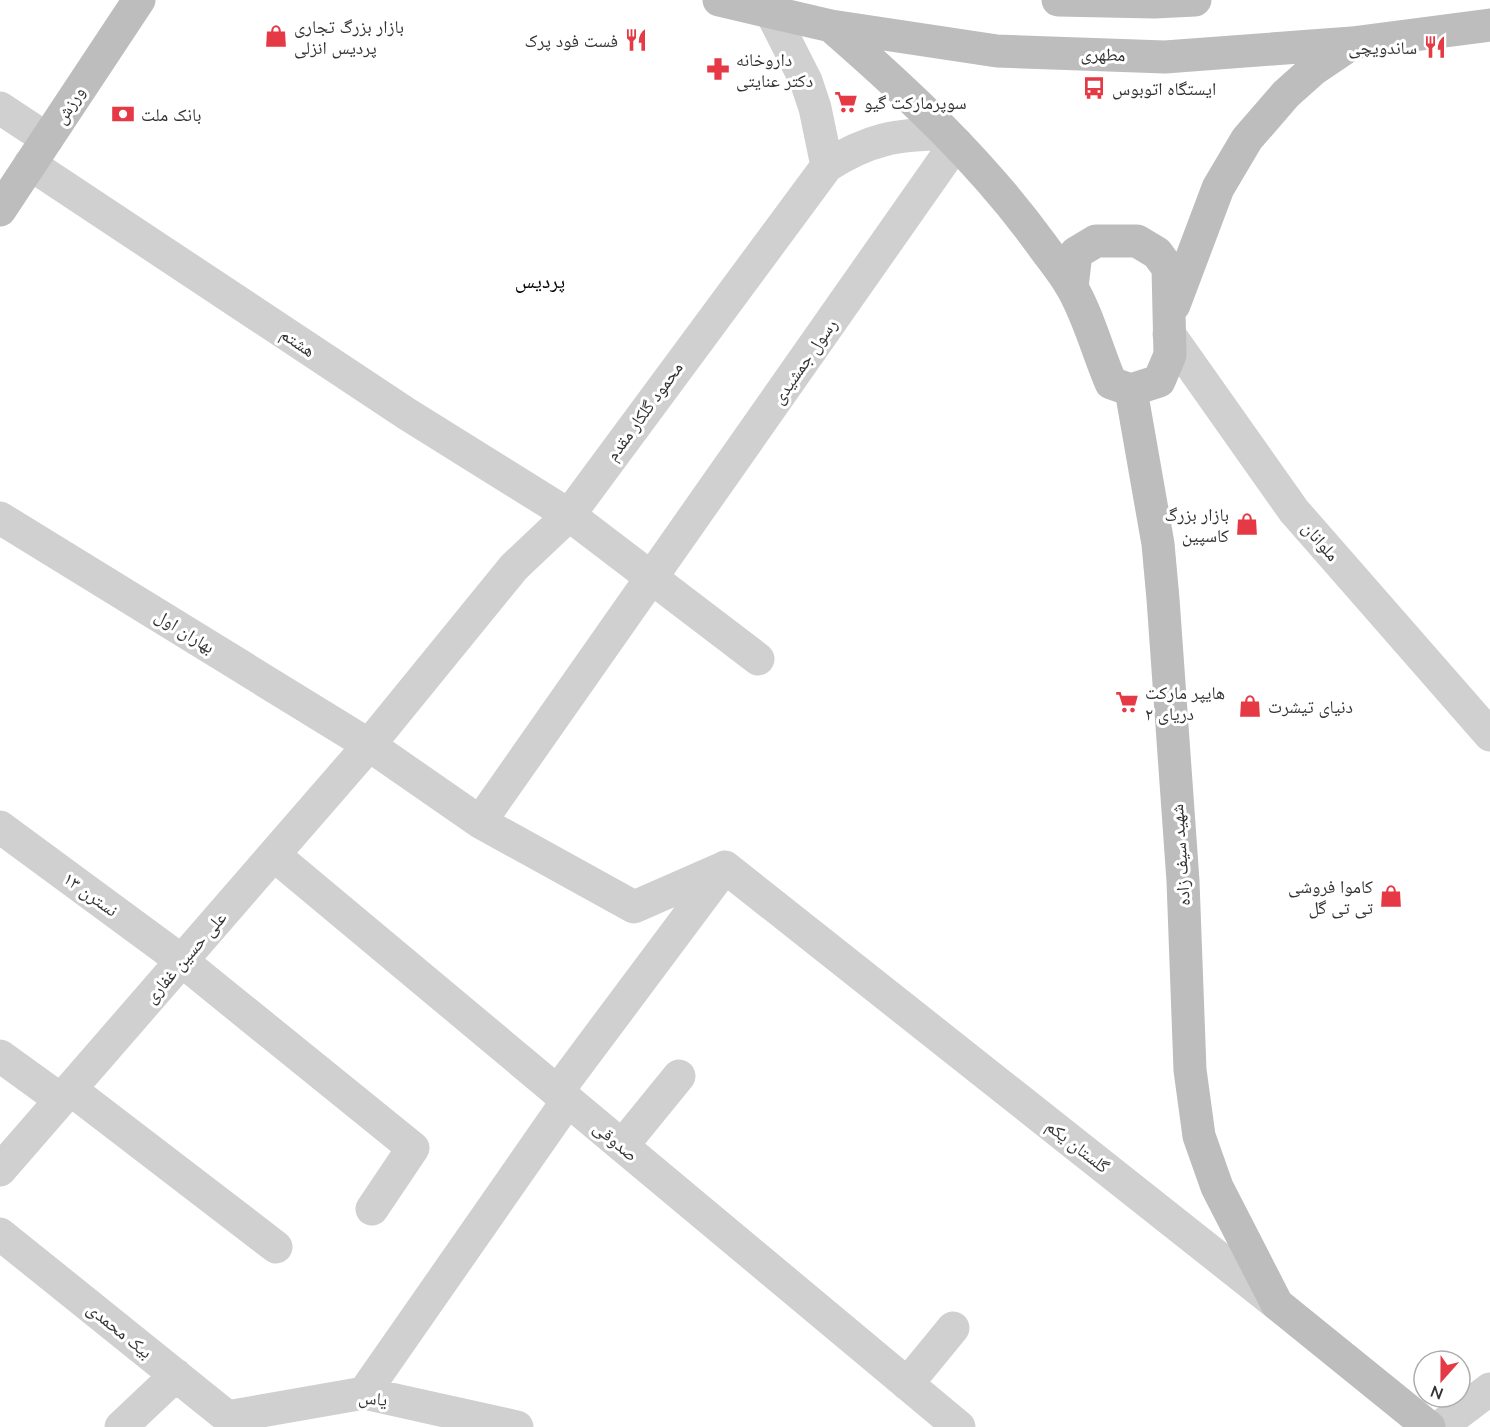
<svg xmlns="http://www.w3.org/2000/svg" width="1490" height="1427" viewBox="0 0 1490 1427" font-family="Mulish,'Noto Naskh Arabic',sans-serif">
	<style>
		.lines { fill: none; stroke-linecap: round; stroke-linejoin: round }
		.street { stroke: #d0d0d0; stroke-width: 33 }
		.secondary { stroke: #bdbdbd; stroke-width: 33 }
		.labels { text-anchor: middle; dominant-baseline: central; stroke-width: 6; stroke-linejoin: round; paint-order: stroke }
		.poi-label { font-size: 18px; fill: #333; stroke: #fff; text-anchor: start }
		.street-label { font-size: 18px; fill: #333; stroke: #fff }
		.neighbourhood-label { font-size: 20px; fill: #000; stroke: #fff }
	</style>
	<rect width="100%" height="100%" fill="#fff"/>
	<g class="lines">
		<path class="street" d="M771 12 806 81 815 108 827 166
			M0 108 47 139
			M30 164 407 414 569 515 758 659
			M1169 334 1294 511 1490 735
			M0 518 369 745 480 822 956 143
			M480 822 634 907 723 868
			M0 827 182 961 413 1148 372 1209
			M274 855 959 1427
			M725 867 1277 1304
			M0 1056 61 1100
			M70 1089 276 1247
			M557 1092 725 867
			M622 1146 679 1076
			M0 1170 369 745 514 567 569 515 827 166C868 139 898 134 946 134
			M0 1234 240 1427
			M907 1384 953 1328
			M364 1393 568 1100
			M227 1417 364 1393 517 1427
			M121 1427 176 1375
			M1440 1427 1490 1389"/>
		<path class="secondary" d="M719 0 831 26 997 51 1165 57 1352 43 1490 25
			M1058 0 1154 2 1195 0
			M831 26C908 93 982 162 1042 245 1052 259 1063 272 1071 286 1088 314 1098 353 1111 383L1131 390 1159 381 1170 355 1168 268 1157 253 1137 241H1096L1076 253 1072 287
			M0 210 139 0
			M1174 305 1218 188 1247 139 1286 94 1314 69 1351 44
			M1131 390 1158 544 1163 599 1183 881 1190 1070 1199 1136 1217 1187 1277 1304 1429 1427"/>
	</g>
	<defs>
		<g id="shop-bare" transform="scale(1.8)"><path d="M-5-2.5h2.3a2.7 3.5 0 0 1 5.4 0H5L5.5 6h-11ZM-1.5-2.5h3a1.5 2.3 0 0 0-3 0Z" fill="#e63946" stroke="#fff" stroke-width="2.5" paint-order="stroke"/></g>
		<g id="restaurant-bare" transform="scale(1.8)"><path d="M-5-6h1v4h1v-4h1v4h1v-4h1v5L-1.5 .5V6h-2V.5L-5-1ZM5-6V6H3V1.5H1.5Q1.5-4 5-6Z" fill="#e63946" stroke="#fff" stroke-width="2.5" paint-order="stroke"/></g>
		<g id="pharmacy-bare" transform="scale(1.8)"><path d="M-2-6h4v4h4v4h-4v4h-4v-4h-4v-4h4Z" fill="#e63946" stroke="#fff" stroke-width="2.5" paint-order="stroke"/></g>
		<g id="bus-bare" transform="scale(1.8)"><path d="M-5-6H5V4H4V6H2V4H-2V6H-4V4H-5ZM-3.5-4V0h7V-4ZM-3.5 1.2v1.5H-2V1.2ZM2 1.2v1.5H3.5V1.2Z" fill="#e63946" stroke="#fff" stroke-width="2.5" paint-order="stroke"/></g>
		<g id="supermarket-bare" transform="scale(1.8)"><path d="M-6-5.5h2.5l.6 2H6L4.5 2H-2.5L-4.4-4H-6ZM-1.5 3.2a1.3 1.3 0 1 0 .1 0ZM3 3.2a1.3 1.3 0 1 0 .1 0Z" fill="#e63946" stroke="#fff" stroke-width="2.5" paint-order="stroke"/></g>
		<g id="bank-bare" transform="scale(1.8)"><path d="M-6-4H6V4H-6ZM0-2.3a2.3 2.3 0 1 0 0 4.6a2.3 2.3 0 1 0 0-4.6Z" fill="#e63946" stroke="#fff" stroke-width="2.5" paint-order="stroke"/></g>
	</defs>
	<g fill-rule="evenodd">
		<use href="#shop-bare" x="276" y="36"/>
		<use href="#restaurant-bare" x="636" y="40"/>
		<use href="#restaurant-bare" x="1435" y="47"/>
		<use href="#pharmacy-bare" x="718" y="69"/>
		<use href="#bus-bare" x="1094" y="88"/>
		<use href="#supermarket-bare" x="846" y="102"/>
		<use href="#bank-bare" x="123" y="114"/>
		<use href="#shop-bare" x="1247" y="524"/>
		<use href="#supermarket-bare" x="1127" y="702"/>
		<use href="#shop-bare" x="1250" y="706"/>
		<use href="#shop-bare" x="1391" y="896"/>
	</g>
	<g class="labels">
		<g class="poi-label">
			<text x="294" y="26">بازار بزرگ تجاری<tspan x="294" dy="21">پردیس انزلی</tspan></text>
			<text x="618" y="40" text-anchor="end">فست فود پرک</text>
			<text x="1417" y="47" text-anchor="end">ساندویچی</text>
			<text x="736" y="59">داروخانه<tspan x="736" dy="21">دکتر عنایتی</tspan></text>
			<text x="1112" y="88">ایستگاه اتوبوس</text>
			<text x="864" y="102">سوپرمارکت گیو</text>
			<text x="141" y="114">بانک ملت</text>
			<text x="1229" y="514" text-anchor="end">بازار بزرگ<tspan x="1229" dy="21">کاسپین</tspan></text>
			<text x="1145" y="692">هایپر مارکت<tspan x="1145" dy="21">دریای ۲</tspan></text>
			<text x="1268" y="706">دنیای تیشرت</text>
			<text x="1373" y="886" text-anchor="end">کاموا فروشی<tspan x="1373" dy="21">تی تی گل</tspan></text>
		</g>
		<g class="street-label">
			<text transform="translate(1103 54) rotate(2)">مطهری</text>
			<text transform="translate(69 105) rotate(-57)">ورزش</text>
			<text transform="translate(298 342) rotate(34)">هشتم</text>
			<text transform="translate(804 361) rotate(-55)">رسول جمشیدی</text>
			<text transform="translate(644 411) rotate(-54)">محمود گلکار مقدم</text>
			<text transform="translate(1321 541) rotate(49)">ملوانان</text>
			<text transform="translate(185 631) rotate(32)">بهاران اول</text>
			<text transform="translate(1180 855) rotate(-94)">شهید سیف زاده</text>
			<text transform="translate(91 894) rotate(36)">نسترن ۱۳</text>
			<text transform="translate(185 957) rotate(-49)">علی حسین غفاری</text>
			<text transform="translate(616 1141) rotate(40)">صدوقی</text>
			<text transform="translate(1078 1146) rotate(38)">گلستان یکم</text>
			<text transform="translate(120 1330) rotate(39)">بیک محمدی</text>
			<text transform="translate(373 1398) rotate(6)">یاس</text>
		</g>
		<g class="neighbourhood-label">
			<text x="540" y="280">پردیس</text>
		</g>
	</g>
	<g transform="translate(1442 1379) rotate(201)"><circle r="28" fill="#ffffff" stroke="#adadad" stroke-width="1.5"/>
	<path d="M0-4.5L10 22L0 15L-10 22Z" fill="#e63946"/>
	<text y="-9" font-size="16" font-weight="bold" text-anchor="middle" fill="#333333">N</text>
	</g>
</svg>
